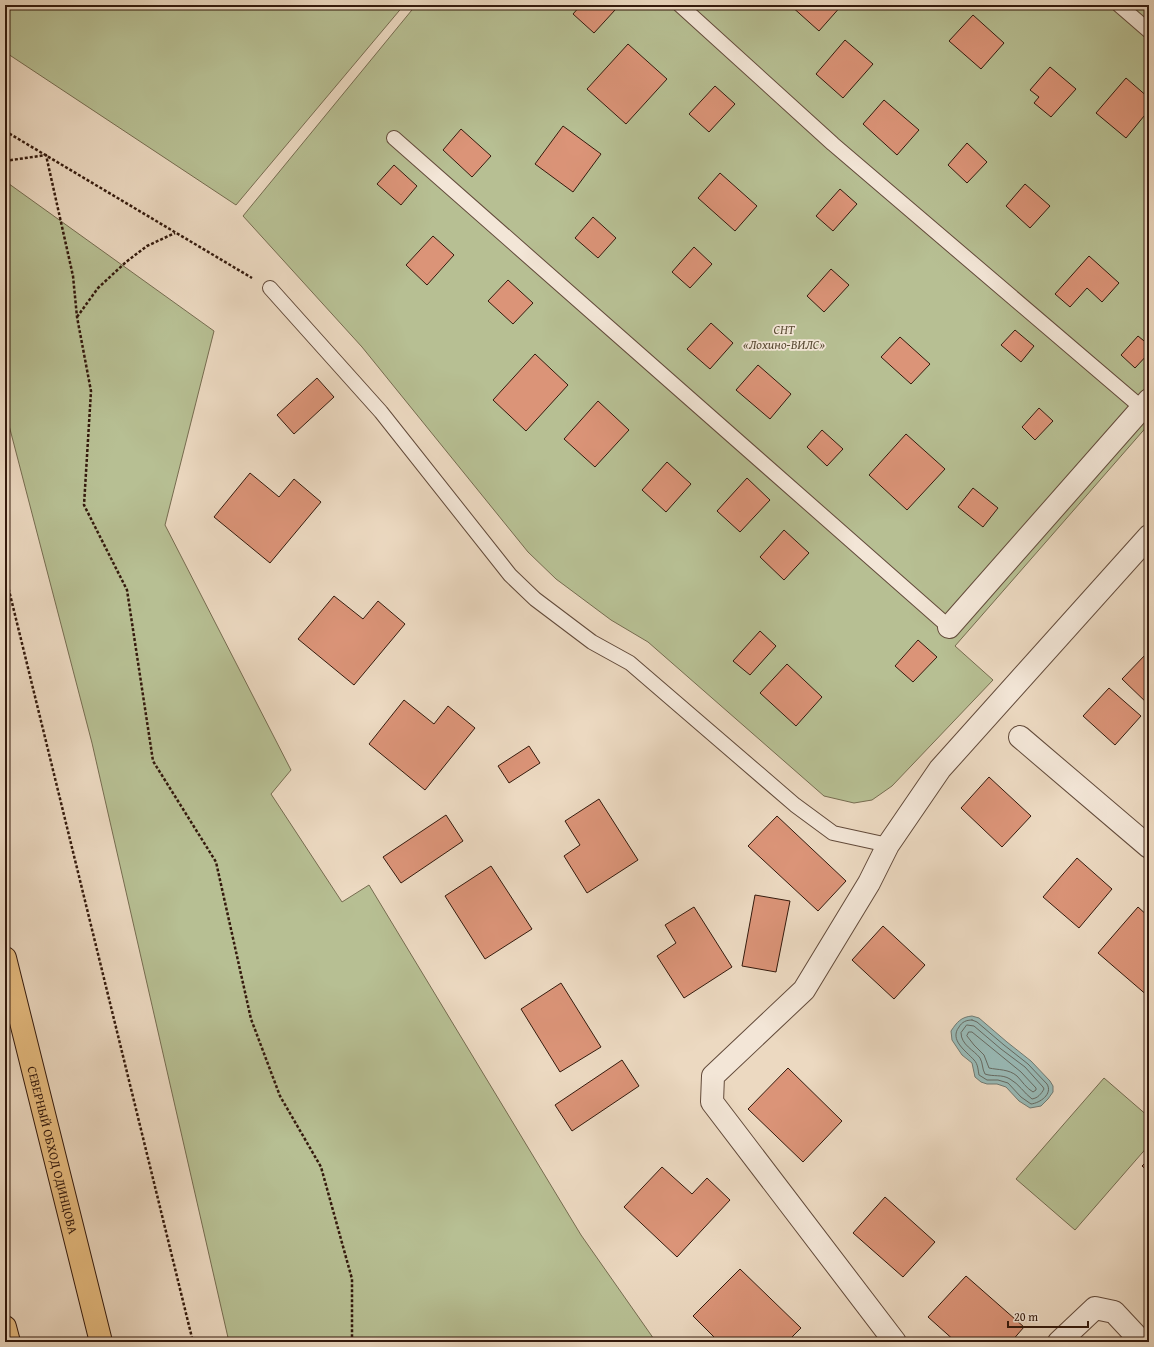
<svg xmlns="http://www.w3.org/2000/svg" width="1154" height="1347" viewBox="0 0 1154 1347" font-family="'Gentium Book Plus',serif">
	<style>
		.green { fill: #b7bf93; stroke: #766c50 }
		.water { fill: #99bab6; stroke: #717a72 }
		.lines { fill: none; stroke-linecap: round; stroke-linejoin: round }
		.shore { stroke: #666a62; stroke-width: 1 }
		.building { fill: #db9478; stroke: #341a0d }
		.lane-casing { stroke: #624a3a; stroke-width: 16 }
		.street-casing { stroke: #624a3a; stroke-width: 24 }
		.highway-casing { stroke: #341a0d; stroke-width: 24 }
		.path { stroke: #341a0d; stroke-width: 2.5; stroke-dasharray: 3 2; stroke-linecap: butt }
		.lane { stroke: #f3e6d7; stroke-width: 14 }
		.street { stroke: #f3e6d7; stroke-width: 22 }
		.highway { stroke: #e6bc80; stroke-width: 22 }
		.labels { text-anchor: middle; dominant-baseline: central; stroke-width: 3.5; stroke-linejoin: round; paint-order: stroke }
		.park-label { font-size: 13px; font-style: italic; fill: #5b4c35; stroke: #f3e6d7 }
		.street-label { font-size: 13px; fill: #341a0d; stroke: #f3e6d7 }
	</style>
	<rect width="100%" height="100%" fill="#ecd9c1"/>
	<filter id="stains"><feTurbulence type="fractalNoise" baseFrequency=".005" numOctaves="4"/><feColorMatrix values="0 0 0 0 .2 0 0 0 0 .09 0 0 0 0 .02 0 0 0 .5 -.17"/></filter>
	<radialGradient id="worn" r=".72"><stop offset=".6" stop-color="#630" stop-opacity="0"/><stop offset="1" stop-color="#630" stop-opacity=".3"/></radialGradient>
	<path class="green" d="M5 5H404L236 205 5 52Z
		M416 5H1149V424L955 646 993 680 892 786 872 800 854 803 824 796 648 642 611 620 556 579 528 552 362 347 243 216Z
		M5 181 214 331 165 525 291 770 271 794 342 902 369 885 581 1235 656 1342H229L92 743 5 410Z
		M1104 1078 1149 1117V1145L1075 1230 1016 1179Z"/>
	<path class="water" d="M972 1016 979 1018 1007 1042 1031 1061 1050 1081 1053 1086V1092L1048 1099 1041 1106 1030 1108 1019 1101 1006 1087 997 1084H987L981 1082 975 1077 972 1063 962 1055 952 1040 951 1031C957 1022 961 1017 972 1016Z"/>
	<g class="lines">
		<path class="shore" d="M972 1020 977 1022 1004 1045 1028 1064 1047 1084C1053 1094 1040 1103 1031 1104L1021 1097 1008 1083 998 1080H987L979 1075C978 1070 978 1064 974 1060 966 1051 949 1040 959 1027 962 1022 966 1020 972 1020Z
			M967 1025 974 1026 1001 1049 1025 1067 1043 1087 1044 1089C1041 1094 1038 1098 1032 1099 1024 1093 1019 1084 1010 1079 1002 1074 993 1077 985 1074 982 1069 983 1063 980 1058 974 1050 961 1045 961 1033Z
			M969 1032H972L1021 1072 1036 1088V1090L1033 1092C1026 1088 1022 1081 1017 1076 1009 1069 998 1070 989 1068L984 1055 974 1045 967 1036Z"/>
	</g>
	<path class="building" d="M581 5H609L615 10 594 33 573 14Z
		M790 5H842L819 31Z
		M973 15 1004 43 981 69 949 41Z
		M845 40 873 64 843 98 816 74Z
		M628 44 667 79 626 124 587 89Z
		M1050 67 1076 89 1051 117 1034 103 1039 97 1030 90Z
		M1126 78 1149 98V110L1126 138 1096 113Z
		M715 86 735 104 709 132 689 114Z
		M884 100 919 130 897 155 863 124Z
		M563 126 601 154 573 192 535 164Z
		M461 129 491 156 472 177 443 150Z
		M967 143 987 162 967 183 948 165Z
		M394 165 417 186 401 205 377 184Z
		M720 173 757 206 735 231 698 198Z
		M1025 184 1050 206 1030 228 1006 206Z
		M840 189 857 204 833 231 816 216Z
		M593 217 616 238 598 258 575 238Z
		M433 236 454 255 427 285 406 265Z
		M694 247 712 264 690 288 672 272Z
		M1089 256 1119 283 1102 302 1087 288 1070 307 1055 294Z
		M831 269 849 285 824 312 807 296Z
		M508 280 533 303 513 324 488 301Z
		M711 323 733 343 710 369 687 349Z
		M1015 330 1034 346 1021 362 1001 345Z
		M1138 336 1149 345V353L1135 368 1121 355Z
		M900 337 930 364 911 384 881 357Z
		M535 354 568 385 526 431 493 400Z
		M758 365 791 394 770 419 736 390Z
		M317 378 334 397 294 434 277 415Z
		M598 401 629 430 595 467 564 439Z
		M1039 408 1053 421 1035 440 1022 427Z
		M822 430 843 449 827 466 807 447Z
		M906 434 945 469 907 510 869 475Z
		M667 462 691 484 666 512 642 490Z
		M250 473 279 497 294 479 321 502 270 563 214 517Z
		M747 478 770 500 740 532 717 511Z
		M973 488 998 508 983 527 958 507Z
		M784 530 809 553 784 580 760 557Z
		M334 596 363 619 378 601 405 624 354 685 298 639Z
		M760 631 776 646 750 675 733 661Z
		M918 640 937 657 913 682 895 666Z
		M1147 653 1149 656V705L1122 679Z
		M787 664 822 697 796 726 760 693Z
		M1109 688 1141 716 1115 745 1083 716Z
		M404 700 434 724 448 706 475 728 425 790 369 744Z
		M529 746 540 763 509 783 498 766Z
		M989 777 1031 816 1002 847 961 808Z
		M599 799 638 860 587 893 564 856 580 845 565 821Z
		M446 815 463 841 401 883 383 857Z
		M777 816 846 881 818 911 748 846Z
		M1077 858 1112 889 1079 928 1043 897Z
		M491 866 532 929 485 959 445 896Z
		M755 895 790 901 776 972 742 966Z
		M694 907 732 967 684 998 657 956 676 943 665 925Z
		M1138 907 1149 917V997L1098 953Z
		M883 926 925 965 894 999 852 960Z
		M561 983 601 1047 560 1072 521 1009Z
		M622 1060 639 1086 572 1131 555 1105Z
		M788 1068 842 1121 803 1162 748 1109Z
		M1149 1159V1172L1142 1166Z
		M662 1167 692 1194 707 1178 730 1200 677 1257 624 1207Z
		M885 1197 935 1242 903 1277 853 1233Z
		M740 1269 801 1328 787 1342H719L693 1316Z
		M966 1276 1024 1327 1011 1342H956L928 1317Z"/>
	<g class="lines">
		<g class="lane-casing">
			<path id="lane" d="M680 5 833 144 1142 408
				M1119 5 1149 31
				M394 138 949 627
				M270 288 381 412 510 575 535 599 592 642 630 663 795 805 833 833 888 845"/>
		</g>
		<g class="street-casing">
			<path id="street" d="M949 627 1149 400
				M1020 737 1149 847
				M895 1342 712 1102 713 1076 804 990 869 883 888 845 940 769 1149 536
				M1059 1342 1095 1308 1114 1312 1142 1342"/>
		</g>
		<g class="highway-casing">
			<g id="highway">
				<path id="s1" d="M5 958 101 1342"/>
				<path d="M5 1327 9 1342"/>
			</g>
		</g>
		<path class="path" d="M5 131 252 278
			M5 161 46 155 73 276 77 317 91 391 84 505 127 590 153 761 216 862 251 1019 280 1096 321 1167 352 1279V1342
			M77 317 98 288 126 262 147 246 175 233
			M5 574 193 1342"/>
		<use href="#lane" class="lane"/>
		<use href="#street" class="street"/>
		<use href="#highway" class="highway"/>
	</g>
	<g class="labels">
		<g class="park-label">
			<text x="784" y="329">СНТ<tspan x="784" dy="15">«Лохино-ВИЛС»</tspan></text>
		</g>
		<g class="street-label">
			<text stroke="none"><textPath href="#s1" startOffset="198">СЕВЕРНЫЙ ОБХОД ОДИНЦОВА</textPath></text>
		</g>
	</g>
	<rect width="1154" height="1347" fill="none" stroke="#ecd9c1" stroke-width="20"/>
	<rect x="6" y="6" width="1142" height="1335" fill="none" stroke="#341a0d" stroke-width="2"/>
	<rect x="10" y="10" width="1134" height="1327" fill="none" stroke="#341a0d"/>
	<path d="M1008 1321v6h80v-6" fill="none" stroke="#341a0d" stroke-width="2"/>
	<text x="1014" y="1321" font-size="12" fill="#341a0d" stroke="#f3e6d7" stroke-width="3" paint-order="stroke">20 m</text>
	<rect width="100%" height="100%" filter="url(#stains)"/>
	<rect width="100%" height="100%" fill="url(#worn)"/>
</svg>
